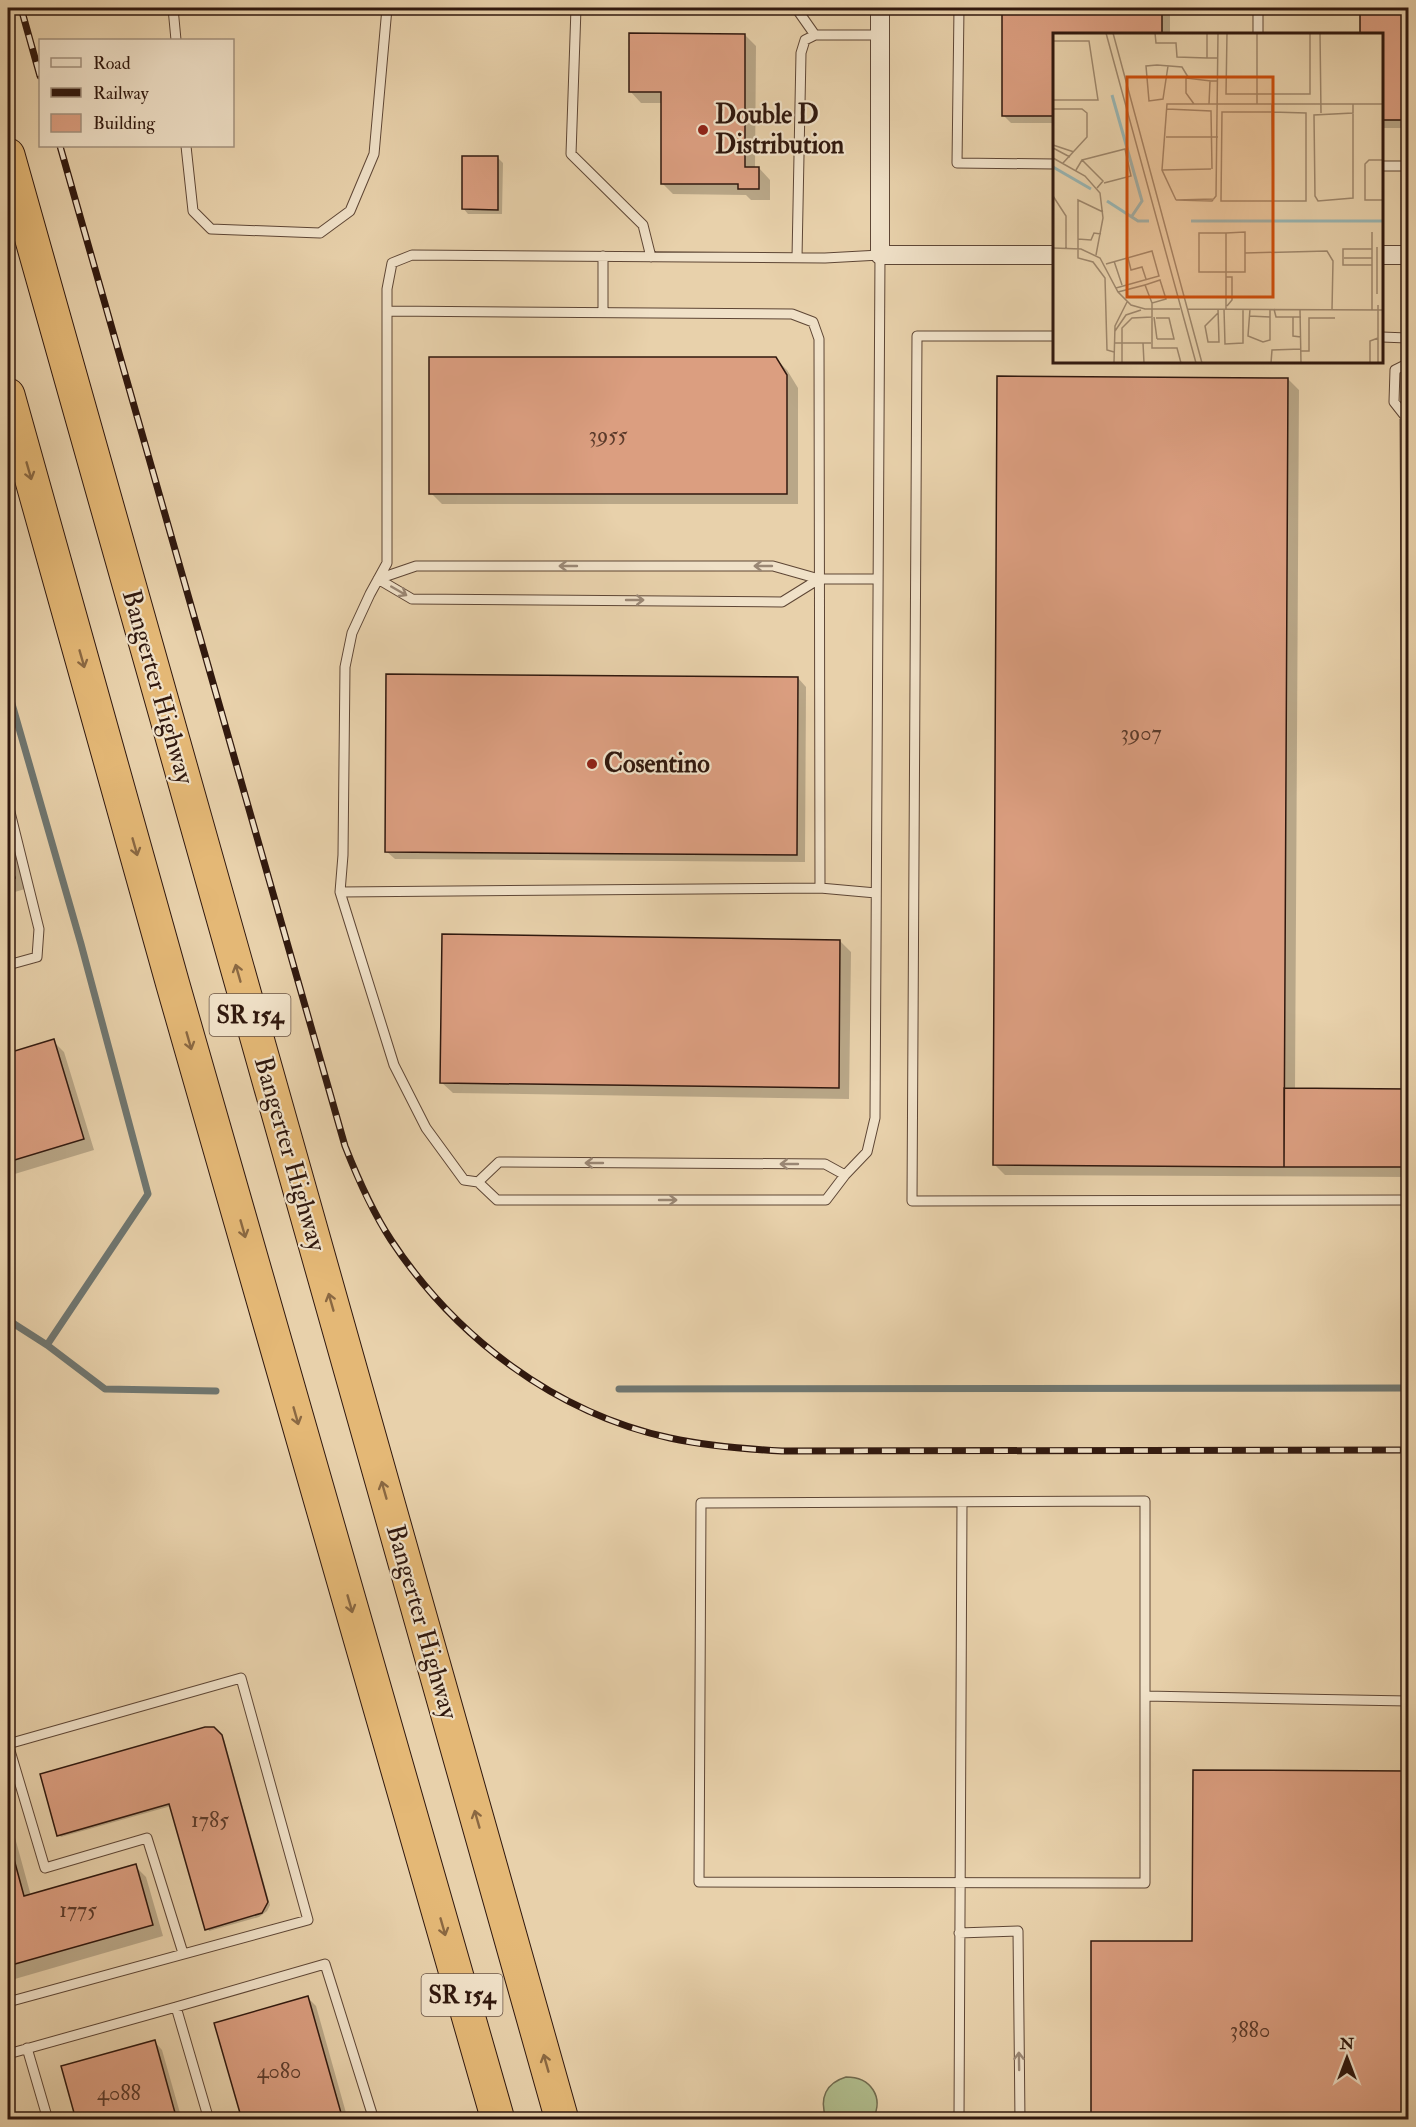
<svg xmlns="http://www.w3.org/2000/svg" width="1416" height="2127" viewBox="0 0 1416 2127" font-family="'IM FELL Double Pica',serif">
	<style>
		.green { fill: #b0bd8d; stroke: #706a4e; stroke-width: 1.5 }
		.shadow { fill: #0003 }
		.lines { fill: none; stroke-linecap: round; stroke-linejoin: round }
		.stream { stroke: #6f7670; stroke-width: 7 }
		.building { fill: #db9e80; stroke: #30180e; stroke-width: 1.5 }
		.lane-casing { stroke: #5e4635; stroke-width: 11 }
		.street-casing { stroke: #5e4635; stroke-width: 20 }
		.highway-casing { stroke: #30180e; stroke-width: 35 }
		.lane { stroke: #f0e1c8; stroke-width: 9 }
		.street { stroke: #f0e1c8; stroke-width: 18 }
		.highway { stroke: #e4b876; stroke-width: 33 }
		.rail-casing { stroke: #30180e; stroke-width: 7 }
		.rail { stroke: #f0e1c8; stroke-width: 4.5; stroke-dasharray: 14; stroke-linecap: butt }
		.oneway { stroke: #8a6842 }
		.oneway2 { stroke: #9a8774 }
		.poi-dot { fill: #8f2418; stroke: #f0e1c8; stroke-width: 2 }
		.labels { text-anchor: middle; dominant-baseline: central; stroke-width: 4.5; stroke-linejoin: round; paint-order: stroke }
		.number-label { font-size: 22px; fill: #5b3a2a }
		.shield { fill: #f0e1c8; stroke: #6a5446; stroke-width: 1.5 }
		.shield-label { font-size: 24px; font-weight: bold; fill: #30180e }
		.poi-label { font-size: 26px; font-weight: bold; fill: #30180e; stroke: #f0e1c8; text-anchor: start }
		.street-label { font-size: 26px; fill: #30180e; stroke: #f0e1c8 }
		.inset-river { fill: none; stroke: #99b5b2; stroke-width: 3 }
		.inset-road { fill: none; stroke: #9e876c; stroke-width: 1.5 }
		.view { fill: #cc4f0c; fill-opacity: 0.15; stroke: #cc4f0c; stroke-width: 3 }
		.inset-edge { fill: none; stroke: #30180e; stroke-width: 3 }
	</style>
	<rect width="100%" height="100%" fill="#e8d1ab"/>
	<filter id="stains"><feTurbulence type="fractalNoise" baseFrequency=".00333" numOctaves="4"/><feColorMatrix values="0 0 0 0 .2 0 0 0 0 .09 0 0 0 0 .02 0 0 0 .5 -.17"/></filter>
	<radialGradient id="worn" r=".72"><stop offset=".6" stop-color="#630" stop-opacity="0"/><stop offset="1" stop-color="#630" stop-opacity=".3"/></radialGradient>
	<path class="green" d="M846 2077C871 2077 884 2097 873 2119L826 2118C819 2098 826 2083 846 2077Z"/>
	<path class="shadow" d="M1003 8H1170V34H1054V123H1011L1003 115Z
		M1361 8H1408V128H1382V34H1361Z
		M745 35 756 46 755 168H759L770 180V200H751L746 195 673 194 662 183V103H641L630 91Z
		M498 158 503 163 502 214H468L463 208Z
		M776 359 787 370 798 388V504H442L431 493Z
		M1288 379 1299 390 1295 1090H1408V1177L1005 1175 994 1164Z
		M798 678 806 687 805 862 395 859 386 851Z
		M8 827 25 889 8 894Z
		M840 941 851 952 849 1099 453 1093 441 1082Z
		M53 1041 64 1052 94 1150 8 1176V1055Z
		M213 1729 224 1739 270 1905 267 1911 259 1917 209 1931 171 1806 61 1837 59 1835Z
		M1194 1772H1408V2120H1092L1194 1943Z
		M8 1812 31 1896 135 1866 146 1877 163 1936 8 1981Z
		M308 1998 316 2006 348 2120H243Z
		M154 2041 162 2050 182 2120H77Z"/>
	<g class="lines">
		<path class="stream" d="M8 690 81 944 148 1194 47 1345
			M8 1320 47 1345 105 1389 216 1391
			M619 1389 1408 1388"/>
	</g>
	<path class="building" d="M1002 8H1162V34H1054V116H1002Z
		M1360 8H1408V120H1382V34H1360Z
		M629 33 745 34V167H759V189H738V184H661V92H629Z
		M462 156H498V210L462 209Z
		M429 357H776L787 375V494H429Z
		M997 376 1288 378 1284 1167 993 1165Z
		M386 674 798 677 797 855 385 852Z
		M8 852 15 878 8 880Z
		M442 934 840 940 839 1088 440 1083Z
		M54 1039 84 1139 8 1162V1053Z
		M1284 1088 1408 1089V1167H1284Z
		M205 1727H214L222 1735 268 1902 262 1913 205 1930 169 1804 57 1836 40 1774Z
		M1193 1770 1408 1771V2120H1091V1941H1192Z
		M8 1837 24 1896 136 1864 153 1925 8 1966Z
		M308 1996 343 2120H242L214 2023Z
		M155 2040 177 2120H76L61 2066Z"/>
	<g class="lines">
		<g class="lane-casing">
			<path id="lane" d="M173 8 176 40
				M576 8 571 154 643 225 651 257
				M796 8 815 35
				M959 8 957 163 1054 164
				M1258 34V8
				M186 146 193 211 211 229 320 233 350 211 374 154 387 8
				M1382 166H1408
				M797 258 801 53 805 40 815 35H880
				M387 311 792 314 813 322 819 339 820 888
				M603 312V256
				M1054 336H917L912 1201 1408 1200
				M1382 337 1407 338V255
				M1407 364 1395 370 1394 402 1405 416 1408 413
				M1407 364 1408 338
				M1405 416 1408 894
				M819 579 782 602 412 599 378 579 416 566H773L819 579H878
				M8 804 39 929 37 957 8 965
				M340 892 820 888 876 893
				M478 1182 464 1180 426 1128 394 1065 340 892 343 855 345 667 352 633 370 594 387 563V289L392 263 412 255 825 258 880 255 875 1118 867 1152 845 1175 826 1200H497L478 1182 499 1162 825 1164 845 1175
				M1145 1501V1883L699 1882 701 1503Z
				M1145 1696 1408 1701
				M8 1744 241 1678 308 1920 8 2002
				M8 1744 45 1868 147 1838 183 1953
				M959 1933 1018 1931 1020 2120
				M176 2007 325 1964 374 2120
				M27 2048 48 2120
				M8 2054 176 2007 209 2120
				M959 2120 962 1502"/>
		</g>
		<g class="street-casing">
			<path id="street" d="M880 8V255H1054
				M1382 255H1408"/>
		</g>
		<g class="highway-casing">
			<path id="highway" d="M8 155 562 2120
				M8 395 173 985 498 2120"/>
		</g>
		<use href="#lane" class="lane"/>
		<use href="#street" class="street"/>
		<use href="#highway" class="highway"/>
		<g class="rail-casing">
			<path id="rail" d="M21 8 40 76
				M60 146 345 1146C358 1179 372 1211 391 1240 455 1337 555 1413 670 1438 707 1446 744 1449 782 1451L1408 1450"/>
		</g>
		<use href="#rail" class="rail"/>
	</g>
	<defs><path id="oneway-shaft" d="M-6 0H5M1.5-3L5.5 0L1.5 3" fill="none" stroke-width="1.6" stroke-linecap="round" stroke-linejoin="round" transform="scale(1.5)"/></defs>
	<g class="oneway">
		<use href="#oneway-shaft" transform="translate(29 471) rotate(74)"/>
		<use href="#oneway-shaft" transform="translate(82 659) rotate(74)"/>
		<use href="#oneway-shaft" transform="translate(135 847) rotate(74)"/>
		<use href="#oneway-shaft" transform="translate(238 973) rotate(-106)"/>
		<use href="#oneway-shaft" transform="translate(189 1041) rotate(74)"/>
		<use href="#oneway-shaft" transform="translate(243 1229) rotate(74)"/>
		<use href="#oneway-shaft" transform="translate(331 1302) rotate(-106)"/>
		<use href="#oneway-shaft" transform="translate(296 1416) rotate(74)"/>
		<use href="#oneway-shaft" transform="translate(384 1490) rotate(-106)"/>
		<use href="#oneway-shaft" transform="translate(350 1604) rotate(74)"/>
		<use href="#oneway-shaft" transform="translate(477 1819) rotate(-106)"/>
		<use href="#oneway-shaft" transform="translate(443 1927) rotate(74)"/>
		<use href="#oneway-shaft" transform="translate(546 2063) rotate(-106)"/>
	</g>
	<g class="oneway2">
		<use href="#oneway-shaft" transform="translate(568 566) rotate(180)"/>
		<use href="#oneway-shaft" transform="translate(763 566) rotate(180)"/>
		<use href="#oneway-shaft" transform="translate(399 591) rotate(30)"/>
		<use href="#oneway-shaft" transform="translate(635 600)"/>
		<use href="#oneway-shaft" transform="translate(594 1163) rotate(-180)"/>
		<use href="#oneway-shaft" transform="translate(789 1164) rotate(-180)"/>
		<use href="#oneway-shaft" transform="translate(668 1200)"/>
		<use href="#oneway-shaft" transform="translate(1019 2061) rotate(-91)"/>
	</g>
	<g class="poi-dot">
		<circle cx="703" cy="130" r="6"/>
		<circle cx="592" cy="764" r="6"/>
	</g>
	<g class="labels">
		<g class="number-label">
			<text x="608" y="435">3955</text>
			<text x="1141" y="733">3907</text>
			<text x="210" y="1820">1785</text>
			<text x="78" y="1910">1775</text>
			<text x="1250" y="2030">3880</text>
			<text x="279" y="2071">4080</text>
			<text x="119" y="2093">4088</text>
		</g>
		<g class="shield">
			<rect x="209.5" y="994" width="81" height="42" rx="4.5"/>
			<rect x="421.5" y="1974" width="81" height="42" rx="4.5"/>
		</g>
		<g class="shield-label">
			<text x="250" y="1015">SR 154</text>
			<text x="462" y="1995">SR 154</text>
		</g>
		<g class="poi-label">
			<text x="715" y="115">Double D<tspan x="715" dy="30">Distribution</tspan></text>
			<text x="604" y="764">Cosentino</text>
		</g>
		<g class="street-label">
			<text transform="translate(158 687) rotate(74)">Bangerter Highway</text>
			<text transform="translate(290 1154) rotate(74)">Bangerter Highway</text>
			<text transform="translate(422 1622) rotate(74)">Bangerter Highway</text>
		</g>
	</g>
	<g transform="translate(1053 33)">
		<rect width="330" height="330" fill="#e8d1ab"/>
		<path class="inset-river" d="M59 62 89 168 79 183M0 134 38 156M54 168 85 188H96M138 188H330"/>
		<path class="inset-road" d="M53 0 143 330M60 0 149 330M102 0 103 10H123L124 24 154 25M154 0V25H165M174 0 173 61H257V0M267 0 268 80M0 8H36L45 67H0M115 33 110 66 96 68 93 33 104 32 129 34 135 44M141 71 133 60V45L158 48M156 71 157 48H165M204 71V0M300 71V80L261 82 262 163 265 168 300 165V80M0 76H29L34 80V104L10 130M114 76 158 78 159 136M219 82V87V79L253 80V168H168L169 79H219V71M219 87 220 152M159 104H113H165M0 112 21 119M0 115 17 124M0 125 32 143 47 160 50 185 43 222M29 127 72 116 78 143 51 150M330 127H316L312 131V167H330M23 137 29 127 50 148 44 155M109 137 158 136M0 163 13 183V215M161 166 123 167 159 168 163 163 165 0M123 167 109 137 114 71H330M319 199V277M48 201 41 200 38 207 25 206V225L40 229 52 245 54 317 61 319M25 206V167L50 179M324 214V261M0 215 28 216 47 225 65 259 78 272 92 276H127M319 216H290V232H319M192 220 274 218 280 228 279 277M75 225 78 237 89 234 93 246M291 225H319M61 228 69 252M53 231 99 218 106 243 63 255M173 244H179V267L174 273M65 259 92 252 99 270M134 276 330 277M165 276 166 309H155L152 293 165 280M171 276 172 311 190 310V276M173 276V239H146V200H173L192 199V239H173V200M197 276 195 303 210 309 217 307V276M221 276 223 284H248M247 277 248 330M196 283 217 284M99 284V315H124L128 330M101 284 104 306M240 284V303L248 304M103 285H116L121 306H104M62 298 73 282 88 277M61 310H98M90 310 91 330M248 318H256V285H282M61 330 62 293 74 269M69 330V295L79 285 99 284V270L113 266 107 247 92 252M218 330 219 317 248 316M317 330V308L325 305M325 330V272"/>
		<path class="view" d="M74 44H220V264H74Z"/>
		<rect width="330" height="330" class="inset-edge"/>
	</g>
	<rect width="1416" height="2127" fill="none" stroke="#e8d1ab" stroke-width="30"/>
	<rect x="9" y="9" width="1398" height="2109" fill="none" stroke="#30180e" stroke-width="3"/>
	<rect x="15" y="15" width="1386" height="2097" fill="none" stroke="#30180e" stroke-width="1.5"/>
	<rect x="39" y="39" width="195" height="108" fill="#f0e1c8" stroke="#a3917e" stroke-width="1.5"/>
	<rect x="51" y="58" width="30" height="9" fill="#f0e1c8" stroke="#a3917e" stroke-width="1.5"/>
	<text x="93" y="69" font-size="18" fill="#30180e">Road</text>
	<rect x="51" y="88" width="30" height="9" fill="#30180e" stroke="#a3917e" stroke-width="1.5"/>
	<text x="93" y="99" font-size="18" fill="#30180e">Railway</text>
	<rect x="51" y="114" width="30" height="18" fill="#db9e80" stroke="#a3917e" stroke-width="1.5"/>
	<text x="93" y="129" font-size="18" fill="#30180e">Building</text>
	<g transform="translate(1347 2058)" stroke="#f0e1c8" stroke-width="4.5" paint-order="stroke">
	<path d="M0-4.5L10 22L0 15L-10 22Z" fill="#30180e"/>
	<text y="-9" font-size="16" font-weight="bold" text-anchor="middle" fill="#30180e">N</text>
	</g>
	<rect width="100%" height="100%" filter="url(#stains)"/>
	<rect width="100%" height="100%" fill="url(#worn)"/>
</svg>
